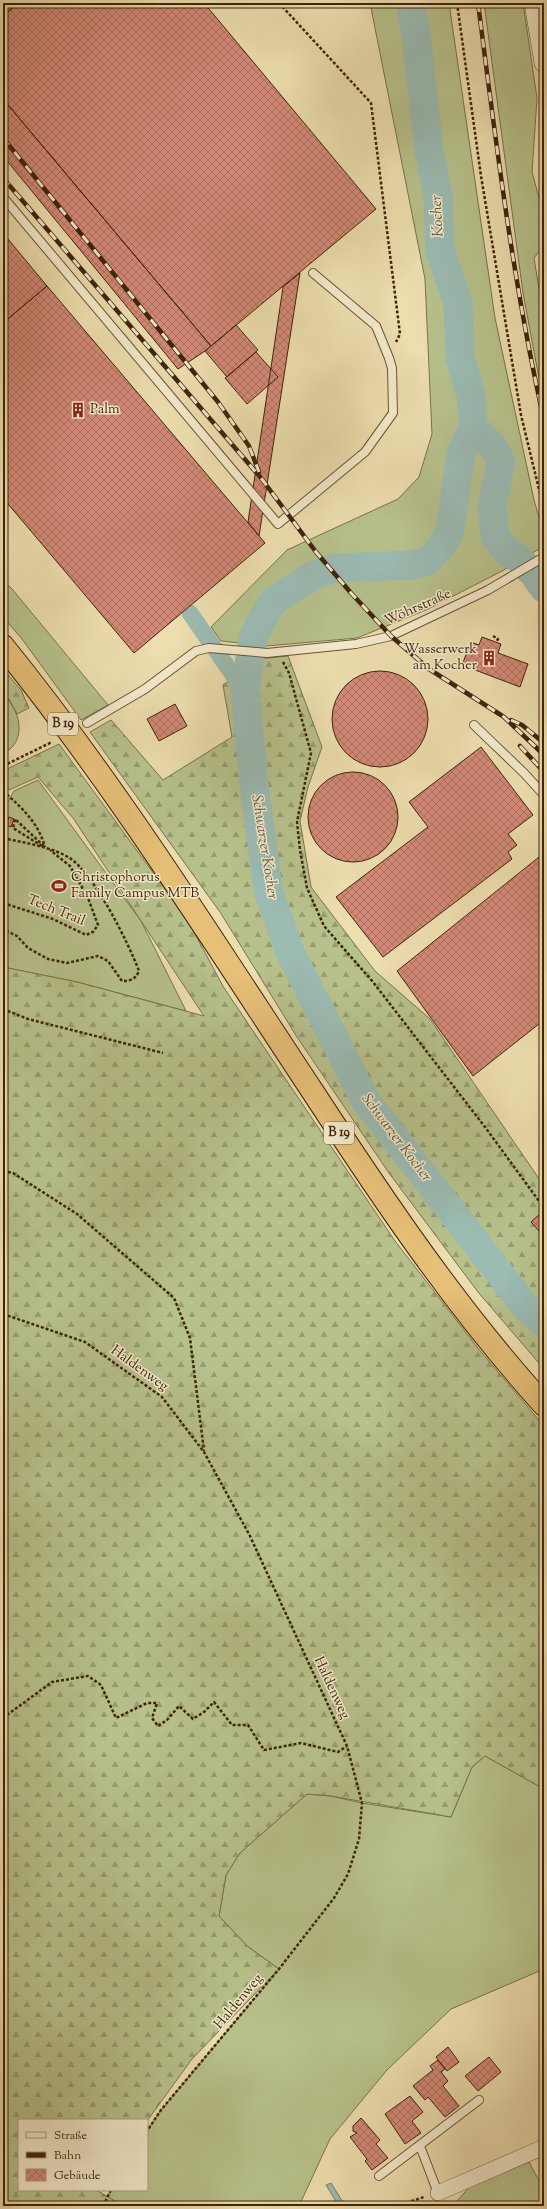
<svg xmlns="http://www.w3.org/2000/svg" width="547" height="2209" viewBox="0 0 547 2209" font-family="'Sorts Mill Goudy',serif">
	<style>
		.grass { fill: #b7c18c; stroke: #7a724b }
		.forest { fill: url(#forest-firs); stroke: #7a724b }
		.water { fill: #9bbbb3; stroke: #767f6f }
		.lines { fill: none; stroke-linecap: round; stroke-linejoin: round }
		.canal { stroke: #9bbbb3; stroke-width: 17 }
		.river { stroke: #9bbbb3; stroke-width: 29 }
		.building { fill: url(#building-cross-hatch); stroke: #3e240a }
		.service-casing { stroke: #6a5233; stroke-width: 10 }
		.minor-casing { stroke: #6a5233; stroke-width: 16 }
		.tertiary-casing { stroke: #6a5233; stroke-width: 20 }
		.trunk-casing { stroke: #3e240a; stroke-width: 24 }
		.path { stroke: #3e240a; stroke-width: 2.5; stroke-dasharray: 3 2; stroke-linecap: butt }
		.service { stroke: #f3eacb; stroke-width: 8 }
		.minor { stroke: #f3eacb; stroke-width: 15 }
		.tertiary { stroke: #f3eacb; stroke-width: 19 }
		.trunk { stroke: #e6bf78; stroke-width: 22 }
		.rail-casing { stroke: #3e240a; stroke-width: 4.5 }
		.rail { stroke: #f3eacb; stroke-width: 3; stroke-dasharray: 9; stroke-linecap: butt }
		.labels { text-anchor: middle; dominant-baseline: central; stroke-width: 3; stroke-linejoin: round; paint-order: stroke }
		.shield { fill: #f3eacb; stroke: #745f44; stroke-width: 1 }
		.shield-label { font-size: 13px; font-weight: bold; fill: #3e240a }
		.poi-label { font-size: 14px; fill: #3e240a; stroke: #f3eacb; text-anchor: start }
		.street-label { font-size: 14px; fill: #3e240a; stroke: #f3eacb }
		.water-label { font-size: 15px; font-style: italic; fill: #5a513d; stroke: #f3eacb }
	</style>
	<defs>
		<pattern id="forest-firs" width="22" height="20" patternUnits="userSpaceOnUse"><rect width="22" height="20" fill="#b7c18c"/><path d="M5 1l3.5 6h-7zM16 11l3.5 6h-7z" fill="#969d71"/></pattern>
		<pattern id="building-cross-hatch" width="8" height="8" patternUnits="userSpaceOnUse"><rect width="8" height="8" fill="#d38977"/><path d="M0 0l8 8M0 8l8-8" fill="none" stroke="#ad7060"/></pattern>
	</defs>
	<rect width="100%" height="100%" fill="#eddeaf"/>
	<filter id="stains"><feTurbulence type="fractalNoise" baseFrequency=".005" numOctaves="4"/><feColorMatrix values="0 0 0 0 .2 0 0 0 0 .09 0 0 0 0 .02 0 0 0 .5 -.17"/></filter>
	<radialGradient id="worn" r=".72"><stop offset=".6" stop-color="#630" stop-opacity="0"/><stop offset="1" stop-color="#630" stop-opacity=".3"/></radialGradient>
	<path class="grass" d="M370 3H449L495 318 534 500 544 535V546L504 570 426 610 357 638 267 646 221 641 211 627 287 550 398 499 419 477 432 434 425 279Z
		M484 3H523L537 98 532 172 544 216V245L534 258 544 319V405L523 293Z
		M3 580 12 589 108 705 81 720 22 639 3 617Z
		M3 694C16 706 26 730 13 746 11 749 6 751 3 753Z
		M38 780 141 921 186 1011 77 982 3 967V810L14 791Z
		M485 1756 544 1789V1969L451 2009 387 2070 330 2139 299 2206H124L107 2197 111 2190H147V2131L161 2110 279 1969 247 1946 219 1916 226 1875 240 1853 307 1794 331 1796 362 1803 451 1817 472 1767Z
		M529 2162 544 2190V2206H458V2200L471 2185Z"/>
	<path class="forest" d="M288 656 322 747 308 787 300 821 311 887 375 971 430 1019 544 1186V1369L478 1292 389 1173 297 1037 220 912 90 732 111 720 163 780 232 737 223 685 258 659Z
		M3 669 21 690 29 708 17 714 9 699 3 694Z
		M59 744 187 919 224 988 395 1241 481 1352 544 1426V1789L485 1756 472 1767 451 1817 331 1796 307 1794 240 1853 226 1875 219 1916 247 1946 279 1969 192 2059 147 2121 19 2120V2190H96L124 2206H3V967L77 982 204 1016 73 818 38 777 9 790 3 780V771Z"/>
	<path class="water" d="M331 2183 344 2204 339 2206 326 2185Z"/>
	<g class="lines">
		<path class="canal" d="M190 613 245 692"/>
		<path class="river" d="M410 3 417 43 429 150 438 195 440 251 458 303 460 358 471 394 473 427 461 454 450 530 443 544 428 561 412 565 335 568 314 575 273 601 253 637 245 692 254 784 268 889 289 950 365 1100 525 1306 544 1324
			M473 427 494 448 501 463 492 506 495 536 507 552 518 558 534 574 544 588"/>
	</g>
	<path class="building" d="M3 3H19L3 16Z
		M19 3H204L376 209 211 346 3 99V16Z
		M3 99 211 346 205 351 178 369 3 156Z
		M3 233 47 286 3 323Z
		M300 273 259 536 248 522 283 287Z
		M47 286 265 543 134 653 3 498V323Z
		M236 325 258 350 227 377 205 351Z
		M256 352 278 377 247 404 225 378Z
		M482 637 501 644 498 653 528 664 520 687 462 665 471 642 479 645Z
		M332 719a48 48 0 1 1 96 0a48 48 0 1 1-96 0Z
		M175 704 187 726 159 741 147 719Z
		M481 747 533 815 508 834 517 845 508 852 512 859 383 957 336 897 428 827 409 802Z
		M308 817a45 45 0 1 1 90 0a45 45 0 1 1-90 0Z
		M9 817 14 819 11 827 6 825Z
		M544 853V1020L473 1076 397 971Z
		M539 1215 544 1221V1228L540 1232 531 1222Z
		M448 2047 459 2062 447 2071 436 2057Z
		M489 2057 501 2072 478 2091 465 2076Z
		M438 2060 445 2069 441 2072 448 2081 443 2086 459 2106 445 2117 428 2097 425 2100 413 2086 433 2070 430 2066Z
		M410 2096 423 2112 412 2121 421 2133 405 2144 385 2114Z
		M361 2118 380 2140 376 2144 388 2158 372 2170 365 2161 367 2159 350 2137 357 2133 353 2131V2126Z"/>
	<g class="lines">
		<g class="service-casing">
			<path id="service" d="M3 197 278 524 365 452 393 413 392 368 389 358 376 326 313 273
				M87 723 145 689 196 651 209 648 267 653 356 644 391 636 488 590 544 557
				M474 725 524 773 544 795
				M544 1032V1033
				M420 2146 438 2193
				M379 2176 479 2100"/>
		</g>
		<g class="minor-casing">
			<path id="minor" d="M438 2193 544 2147"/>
		</g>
		<g class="tertiary-casing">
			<path id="tertiary" d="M534 3 544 63"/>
		</g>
		<g class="trunk-casing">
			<path id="trunk" d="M3 646C117 787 213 941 313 1092 384 1201 457 1309 544 1405"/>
		</g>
		<path class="path" d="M279 3 371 103 400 334 396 342
			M457 3 481 176 521 415 544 510
			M493 636 498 639 496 642
			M283 662 289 673 311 753 297 822 300 850 307 888 324 926 373 982 485 1127 544 1208
			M3 766 52 742
			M3 791C22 808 38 822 45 847
			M3 838C25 843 48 846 68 857 93 871 129 944 139 971 136 979 130 981 122 981L108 961 98 956 67 963 48 959 28 948 17 936 3 929
			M42 846 13 828 15 819 45 847
			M3 903 53 919 86 935 93 932 98 925 88 898 70 866 50 850
			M3 1009 28 1019 163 1053
			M3 1171 13 1173 77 1214 174 1298 190 1338 204 1451
			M3 1314 85 1342 162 1397 204 1452 250 1536 347 1746 362 1803 359 1839 348 1874 334 1898 279 1969 161 2110 147 2131
			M3 1718 52 1682 88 1676 101 1685 116 1718 147 1703H157L152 1718 158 1726 167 1720 179 1706 193 1719 204 1712 214 1702 232 1725H248L264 1750 301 1743 338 1752 347 1746
			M103 2206 111 2190
			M397 2206 424 2197"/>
		<use href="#service" class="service"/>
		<use href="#minor" class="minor"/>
		<use href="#tertiary" class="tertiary"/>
		<use href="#trunk" class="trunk"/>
		<g class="rail-casing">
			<path id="rail" d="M478 3C496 143 513 283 544 420
				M3 138 218 402 249 446 259 472
				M3 178 261 478 316 552 351 593 391 636 429 669 504 717 544 755
				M511 720 522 725 544 743
				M520 746 544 772"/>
		</g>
		<use href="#rail" class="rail"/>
	</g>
	<defs>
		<g id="building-bare" transform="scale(1.2)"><path d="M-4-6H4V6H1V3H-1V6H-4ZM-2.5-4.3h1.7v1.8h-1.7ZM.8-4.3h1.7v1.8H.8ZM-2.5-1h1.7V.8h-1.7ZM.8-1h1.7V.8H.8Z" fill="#8f2418" stroke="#f3eacb" stroke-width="2.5" paint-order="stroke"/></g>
		<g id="stadium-bare" transform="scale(1.2)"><path d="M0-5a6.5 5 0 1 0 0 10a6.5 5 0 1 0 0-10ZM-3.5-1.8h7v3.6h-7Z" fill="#8f2418" stroke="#f3eacb" stroke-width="2.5" paint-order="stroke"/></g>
	</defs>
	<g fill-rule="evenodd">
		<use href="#building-bare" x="78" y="410"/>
		<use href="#building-bare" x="489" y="658"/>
		<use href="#stadium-bare" x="59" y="886"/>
	</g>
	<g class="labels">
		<g class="shield">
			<rect x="48" y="713" width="30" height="22" rx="3"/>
			<rect x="324" y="1122" width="30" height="22" rx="3"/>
		</g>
		<g class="shield-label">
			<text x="63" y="724">B 19</text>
			<text x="339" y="1133">B 19</text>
		</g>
		<g class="poi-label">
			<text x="90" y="410">Palm</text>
			<text x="477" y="650" text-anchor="end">Wasserwerk<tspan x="477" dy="16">am Kocher</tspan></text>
			<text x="71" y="878">Christophorus<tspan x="71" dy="16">Family Campus MTB</tspan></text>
		</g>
		<g class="street-label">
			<text transform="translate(418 608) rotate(-24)">Wöhrstraße</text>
			<text transform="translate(56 911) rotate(22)">Tech Trail</text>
			<text transform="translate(139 1369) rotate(36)">Haldenweg</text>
			<text transform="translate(331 1688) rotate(65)">Haldenweg</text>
			<text transform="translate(239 2002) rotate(-50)">Haldenweg</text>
		</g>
		<g class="water-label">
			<text transform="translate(438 216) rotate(-93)">Kocher</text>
			<text transform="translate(264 847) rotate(81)">Schwarzer Kocher</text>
			<text transform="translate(396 1138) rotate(53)">Schwarzer Kocher</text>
		</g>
	</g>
	<rect width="547" height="2209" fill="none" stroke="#eddeaf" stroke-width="16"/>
	<rect x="4" y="4" width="539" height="2201" fill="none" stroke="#3e240a" stroke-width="2"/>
	<rect x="8" y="8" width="531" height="2193" fill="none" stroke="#3e240a"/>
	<rect x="18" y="2119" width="130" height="72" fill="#f3eacb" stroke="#ab9b7e"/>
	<rect x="26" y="2132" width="20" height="6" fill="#f3eacb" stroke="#ab9b7e"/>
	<text x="54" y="2139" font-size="12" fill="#3e240a">Straße</text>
	<rect x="26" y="2152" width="20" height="6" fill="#3e240a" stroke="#ab9b7e"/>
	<text x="54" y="2159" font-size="12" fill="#3e240a">Bahn</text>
	<rect x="26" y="2169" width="20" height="12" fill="url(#building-cross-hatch)" stroke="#ab9b7e"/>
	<text x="54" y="2179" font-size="12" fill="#3e240a">Gebäude</text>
	<rect width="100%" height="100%" filter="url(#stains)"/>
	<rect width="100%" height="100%" fill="url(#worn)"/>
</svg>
